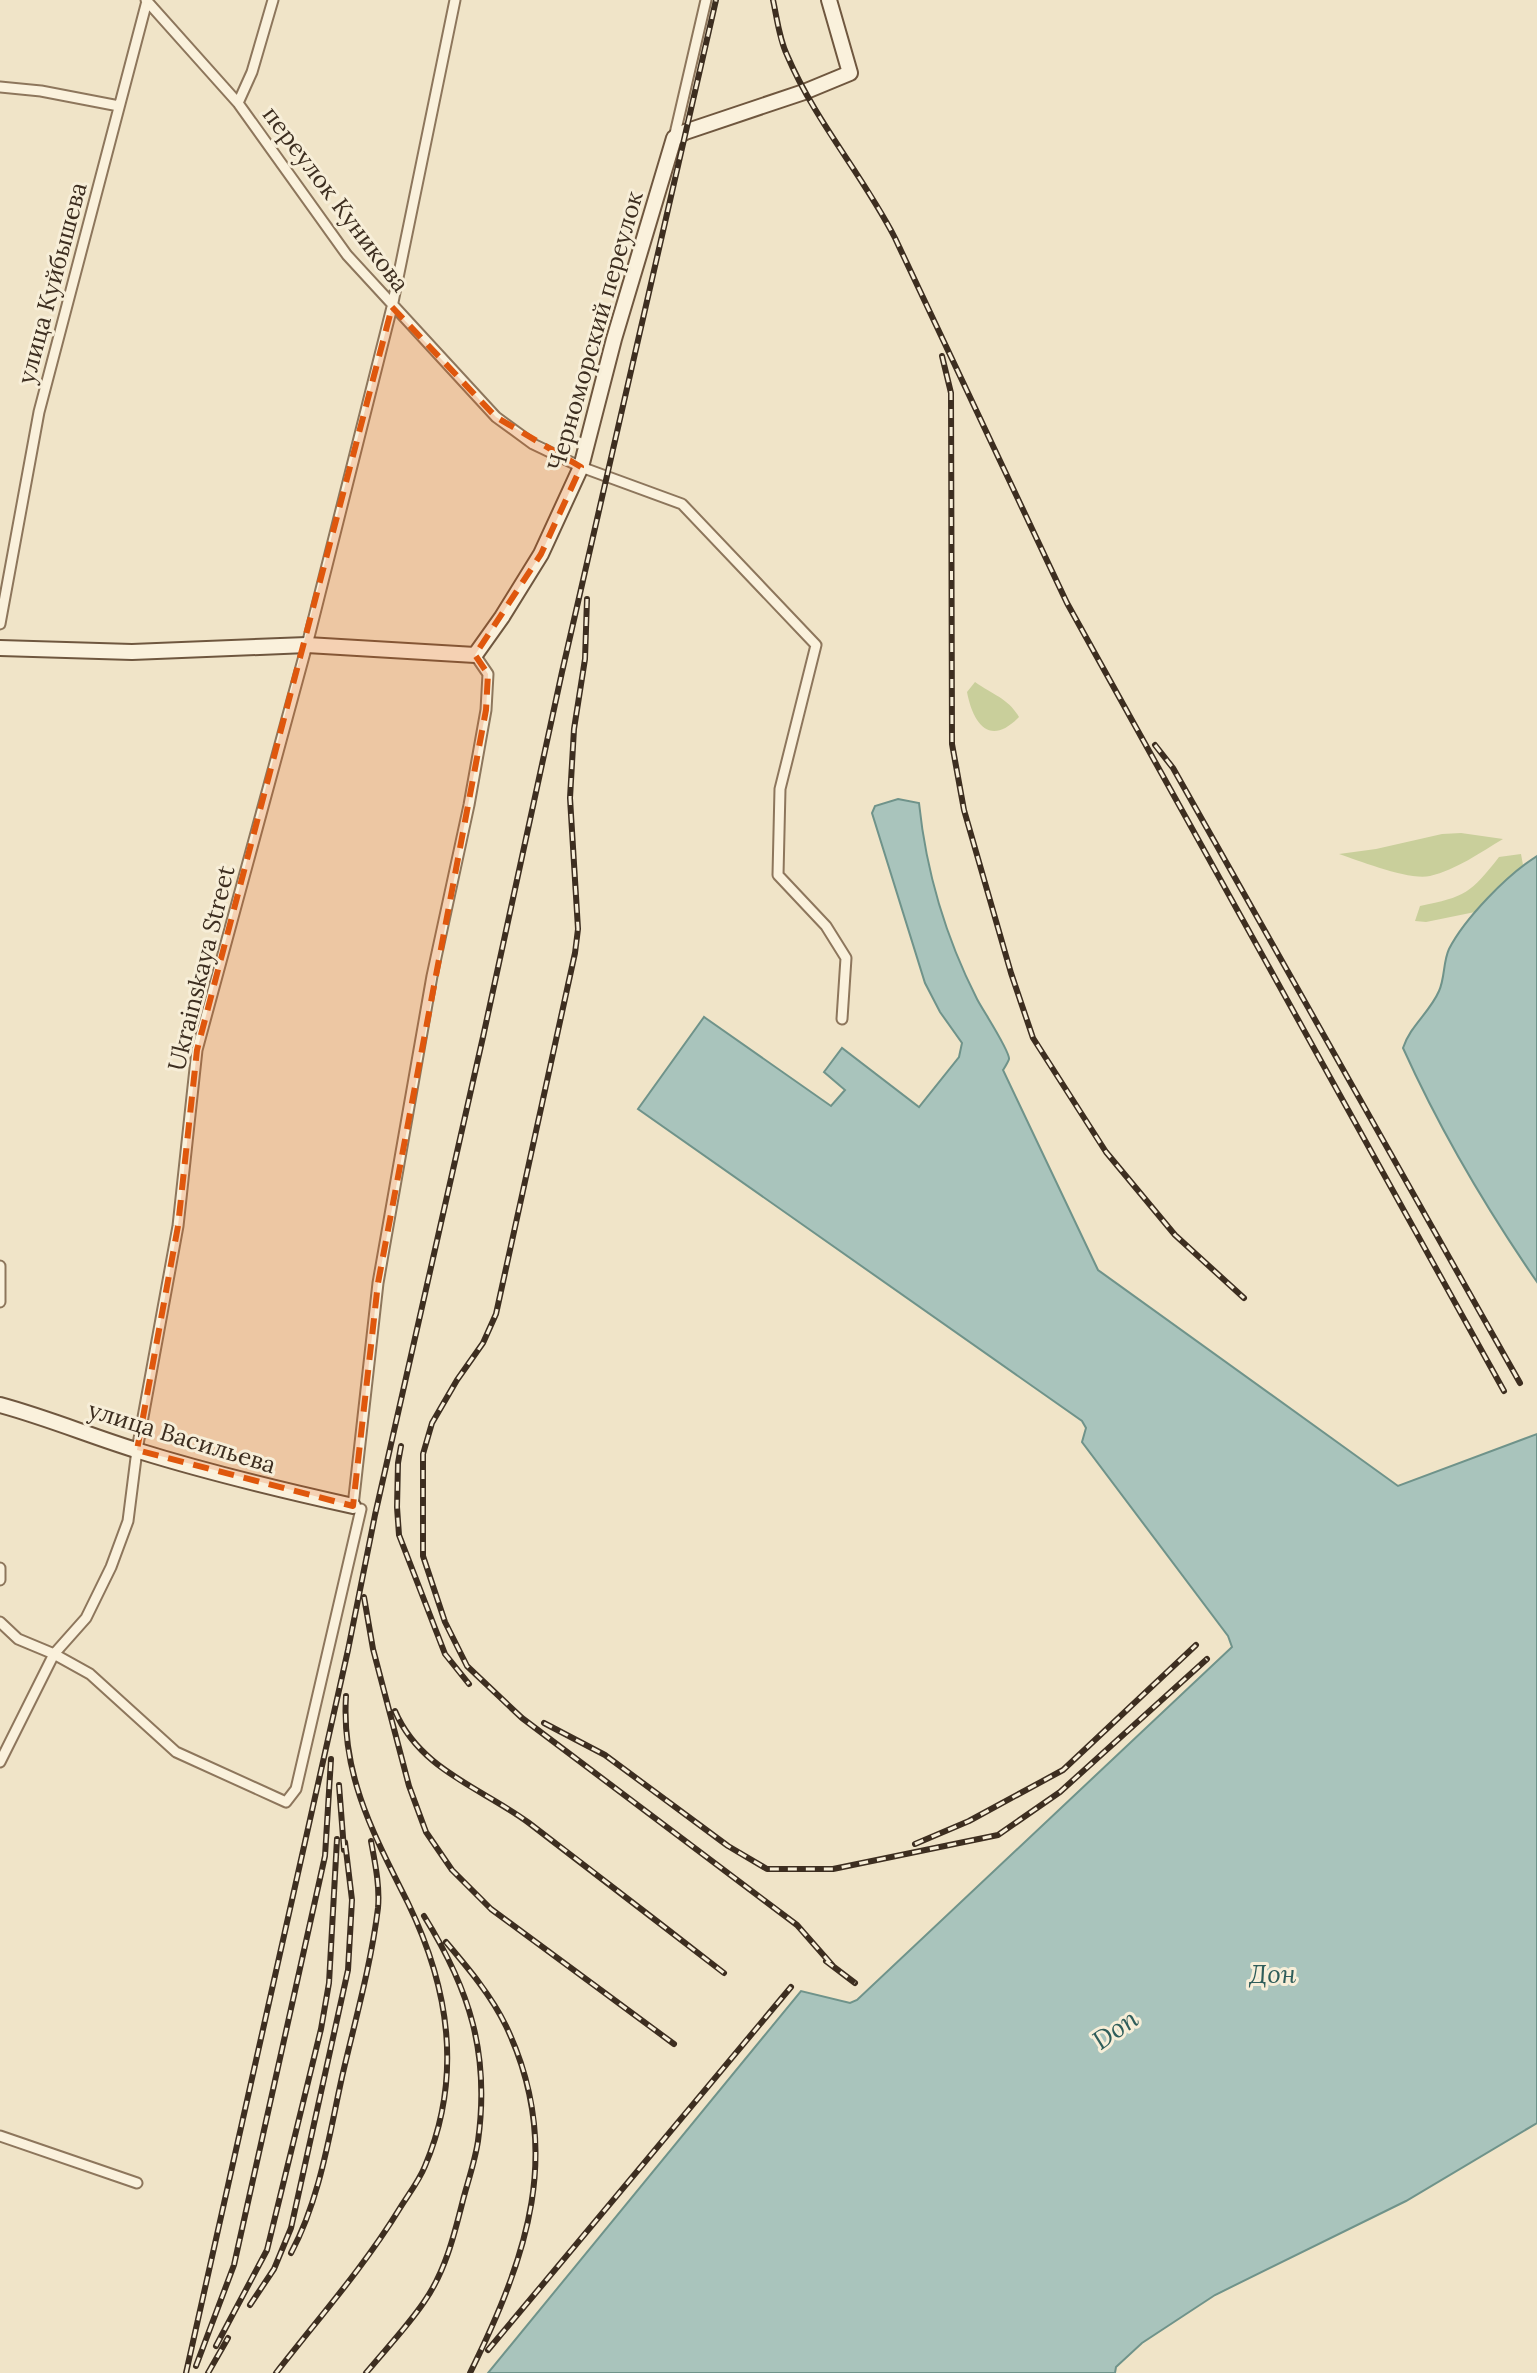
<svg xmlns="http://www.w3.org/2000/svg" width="1537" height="2373" viewBox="0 0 1537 2373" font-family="Lora,serif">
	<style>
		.green { fill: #c9cf9b }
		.water { fill: #a9c4bc; stroke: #6f938a; stroke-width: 2 }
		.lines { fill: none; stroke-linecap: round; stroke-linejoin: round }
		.street-casing { stroke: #8d765c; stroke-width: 13 }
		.secondary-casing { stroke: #6f573f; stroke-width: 18 }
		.street { stroke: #faf1dc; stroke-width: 9 }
		.secondary { stroke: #faf1dc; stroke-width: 14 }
		.rail-casing { stroke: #3d2e20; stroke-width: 6 }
		.rail { stroke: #f7eed8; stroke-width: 3; stroke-dasharray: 9; stroke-linecap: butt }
		.marked { fill: #df570d; fill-opacity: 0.2; stroke: #df570d; stroke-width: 6; stroke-dasharray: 16 10; stroke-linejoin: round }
		.labels { text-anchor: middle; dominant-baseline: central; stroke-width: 6; stroke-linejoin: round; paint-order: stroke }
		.street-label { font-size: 24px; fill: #3d2e20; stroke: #f7eed8 }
		.water-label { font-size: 26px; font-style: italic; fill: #2f5d5a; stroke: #f7eed8 }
	</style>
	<rect width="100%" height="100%" fill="#f0e4c8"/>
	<path class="green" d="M975 682C993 695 1008 698 1019 717 990 747 973 724 967 692Z
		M1461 833 1503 839C1481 852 1456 870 1430 876 1410 881 1360 861 1339 854L1376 849 1442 834Z
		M1521 854 1523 865 1475 912 1426 922 1415 921 1420 906C1465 897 1471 893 1499 857Z"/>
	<path class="water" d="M898 799 919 803C926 870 946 938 977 999 982 1009 1010 1051 1009 1059 1009 1060 1004 1069 1003 1070L1098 1270 1398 1486 1537 1434V2123L1406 2201 1215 2295 1142 2343 1116 2367 1115 2373H488L801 1991 850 2003 857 2000 1232 1647 1228 1636 1082 1442 1086 1428 1082 1421 638 1109 704 1017 831 1106 845 1090 824 1072 842 1048 919 1107 959 1057 962 1043 940 1012 925 983 872 813 875 806Z
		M1537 856V1282C1486 1208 1440 1130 1403 1048 1410 1026 1430 1012 1439 991 1445 978 1443 962 1449 949 1465 918 1507 875 1537 856Z"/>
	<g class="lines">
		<g class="street-casing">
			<path id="street" d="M146 0 238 103 347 255 496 417 533 444 581 467 682 504 816 645 780 789 778 875 826 926 846 958 842 1019
				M0 87 41 91 119 106
				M238 103 252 72 273 0
				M674 138 706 0
				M0 624 39 412 147 1
				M0 1266V1302
				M353 1506 378 1283 432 976 469 805 486 710 488 674 475 655
				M0 1568V1580
				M0 1622 18 1639 54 1654 90 1674 176 1752 286 1802 296 1789 361 1509
				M0 1762 54 1654 86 1618 111 1567 128 1521 137 1450 178 1226 197 1050 307 645 392 307 455 0
				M0 2136 137 2183"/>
		</g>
		<g class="secondary-casing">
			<path id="secondary" d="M0 648 132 652 307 645 475 655 502 617 541 554 581 467 614 339 674 138 685 132 804 92 850 73 829 0
				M0 1405C48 1418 93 1437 139 1451 210 1473 281 1490 353 1506"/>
		</g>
		<use href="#street" class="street"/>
		<use href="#secondary" class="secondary"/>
		<g class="rail-casing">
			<path id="rail" d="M773 0C777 18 779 38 787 55 815 121 862 174 895 238L1067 603 1504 1391
				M942 356 951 393 952 744 964 810 1011 973 1033 1038 1106 1152 1175 1235 1244 1298
				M587 599 585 659 574 729 570 798 578 929 575 953 496 1314 483 1343 457 1380 432 1423 423 1454V1556L445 1622 467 1666 522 1718 797 1925 833 1966
				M1155 745 1173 768 1520 1383
				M401 1446 398 1463 397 1507 399 1535 445 1654 469 1684
				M364 1597 373 1649 409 1786 426 1832 452 1870 491 1909 674 2044
				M395 1711C420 1770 482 1788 529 1823 595 1873 659 1923 724 1973
				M544 1723 605 1755 728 1846 767 1869H833L998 1835 1060 1792 1207 1659
				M339 1785 344 1850
				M915 1844 969 1821 1063 1770 1196 1645
				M446 1942C468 1968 491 1995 506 2026 565 2150 527 2257 470 2373
				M826 1961 855 1983
				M291 2253C320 2199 329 2136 342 2077 355 2021 371 1965 378 1908 380 1886 375 1863 371 1841
				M250 2305 274 2269 291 2228 348 1970 352 1900 345 1842
				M216 2346 267 2250 321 2029 329 1983 337 1839
				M488 2350 791 1987
				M196 2366 234 2265 325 1856 331 1759
				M186 2373 348 1650 375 1515 483 1037 562 672 716 0
				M208 2373 228 2338
				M276 2373C318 2319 364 2267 400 2208 408 2195 419 2181 425 2166 463 2076 449 1988 408 1903 374 1835 341 1775 346 1696
				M366 2373C385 2350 407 2327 424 2302 445 2272 454 2236 463 2200 468 2181 475 2161 478 2141 490 2054 470 1990 424 1916"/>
		</g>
		<use href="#rail" class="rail"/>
	</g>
	<path class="marked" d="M392 307 496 417 581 467 541 554 475 655 488 674 486 710 378 1283 353 1506 137 1450 178 1226 197 1050Z"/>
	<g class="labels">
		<g class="street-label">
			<text transform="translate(336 199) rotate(53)">переулок Куникова</text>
			<text transform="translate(52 283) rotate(-75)">улица Куйбышева</text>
			<text transform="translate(595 331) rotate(-74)">Черноморский переулок</text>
			<text transform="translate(201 968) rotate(-76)">Ukrainskaya Street</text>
			<text transform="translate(182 1437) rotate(17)">улица Васильева</text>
		</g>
		<g class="water-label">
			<text x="1273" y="1973">Дон</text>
			<text transform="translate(1115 2029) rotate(-35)">Don</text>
		</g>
	</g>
</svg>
